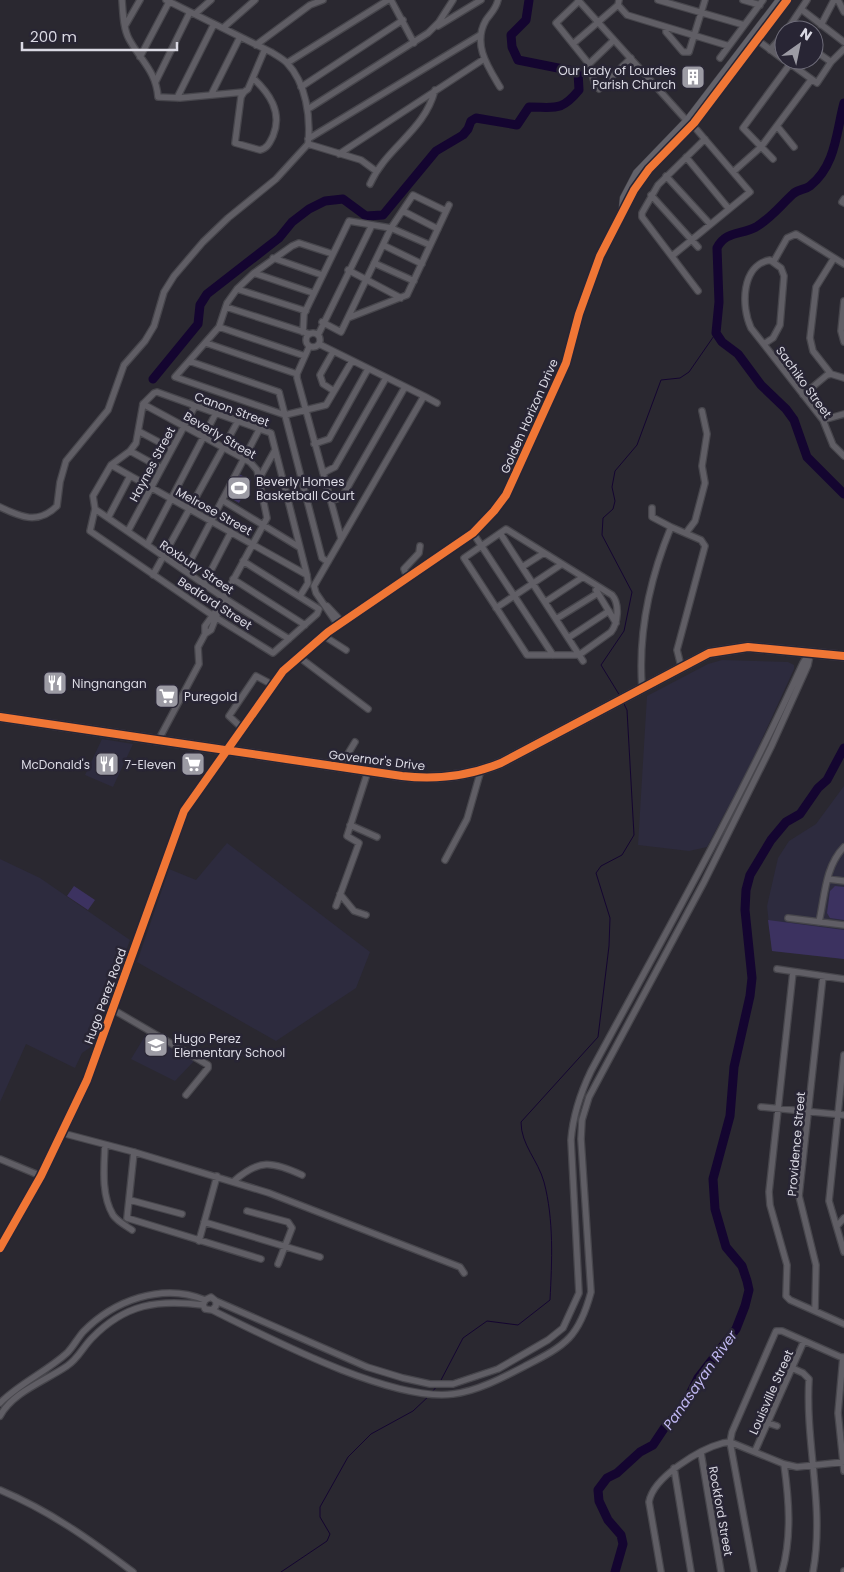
<svg xmlns="http://www.w3.org/2000/svg" width="844" height="1572" viewBox="0 0 844 1572" font-family="Poppins,sans-serif">
	<style>
		.built { fill: #2d2b3e }
		.green { fill: #3c3260 }
		.lines { fill: none; stroke-linecap: round; stroke-linejoin: round }
		.stream { stroke: #140530; stroke-width: 1 }
		.river { stroke: #140530; stroke-width: 9 }
		.street-casing { stroke: #47464c; stroke-width: 8 }
		.secondary-casing { stroke: #47464c; stroke-width: 9 }
		.primary-casing { stroke: #47464c; stroke-width: 11 }
		.street { stroke: #605e65; stroke-width: 5.5 }
		.secondary { stroke: #63626a; stroke-width: 8 }
		.primary { stroke: #666470; stroke-width: 9 }
		.cycleway-casing { stroke: #282534; stroke-width: 11 }
		.cycleway { stroke: #f07635; stroke-width: 8 }
		.labels { text-anchor: middle; dominant-baseline: central; stroke-width: 5; stroke-linejoin: round; paint-order: stroke }
		.poi-label { font-size: 12px; fill: #dad9e3; stroke: #282534; text-anchor: start }
		.street-label { font-size: 12px; fill: #dad9e3; stroke: #282534 }
		.water-label { font-size: 14px; font-style: italic; fill: #c2b9f4; stroke: #282534 }
	</style>
	<rect width="100%" height="100%" fill="#2a2830"/>
	<path class="built" d="M722 660 788 662 794 665V669L730 809H727L707 847 689 851 638 845 647 696 708 664Z
		M102 739 133 744 113 787 85 775Z
		M844 786V959L772 951 767 906 778 858 789 841 816 824Z
		M227 843 370 952 356 988 276 1041 137 962 169 869 196 880Z
		M0 859 40 878 130 940 91 1047 82 1053 75 1068 26 1044 0 1102Z
		M148 1031 196 1059 175 1081 131 1059Z"/>
	<path class="green" d="M239 474 251 480 239 503 227 496Z
		M74 886 95 900 88 910 67 896Z
		M835 886 844 887V920L830 918 827 913 830 891Z
		M768 920 844 930V959L772 951Z"/>
	<g class="lines">
		<path class="stream" d="M620 696 601 665 624 631 632 592 602 535 603 518 613 509 615 501 612 487 615 471 637 445 661 380 680 378 689 372 716 333
			M440 1382 463 1338 487 1321 518 1325 550 1300C552 1261 554 1220 544 1182 538 1160 521 1145 521 1122L598 1037 609 946 610 918 596 873 601 866 622 855 634 835 627 710 623 702
			M432 1392 438 1385
			M281 1572 327 1541 330 1534 320 1517V1507L348 1457 371 1434 413 1411 430 1395"/>
		<path class="river" d="M844 103C836 133 836 165 810 186 805 190 798 189 793 194 780 206 771 218 756 227 741 235 725 231 717 248L719 302 716 333 722 342 738 354 761 385 786 409 794 420 807 457 844 494
			M153 379 198 324 200 305 207 294 279 238 292 222 309 209 325 201 343 199 366 216 383 215 436 151 463 135 468 129 471 121 476 118 517 125 529 107C555 107 561 112 579 90L578 72 518 60 512 47 511 35 526 20 529 0
			M615 1572 623 1544 621 1535 608 1520 599 1501 598 1490 607 1478 617 1473 640 1452 653 1445 667 1424 682 1410 698 1378 736 1329 745 1306 749 1290 747 1281 742 1266 726 1247 715 1209 713 1179 730 1116 734 1067 750 996 752 978 745 910 746 890 750 875 771 840 786 822 800 814 818 788 827 780 844 748"/>
		<g class="street-casing">
			<path id="street" d="M122 0C123 12 123 28 129 39 141 61 156 71 158 97L180 98 244 92 241 97 235 143 260 150C268 148 270 142 273 136 283 112 269 93 253 78
				M391 0 414 43
				M498 0C496 9 491 13 486 20 472 44 488 67 500 87
				M578 0 687 121
				M619 0 618 5 627 15 729 46
				M658 0 744 25
				M743 0 760 5
				M838 0 844 12
				M579 1 556 23 589 64 595 85 599 89 631 58
				M801 9 844 42
				M195 14 211 0
				M821 25 834 0
				M125 26 140 0
				M438 26 481 0
				M666 27V32L683 52H689L705 0
				M223 28 255 0
				M787 30 807 0
				M756 39 784 60
				M574 43 618 5
				M256 45 310 5 323 0
				M770 50 784 34
				M814 50 831 62
				M140 57 169 2
				M720 58 763 0
				M785 60 817 83 831 62 844 49
				M287 63 388 0
				M589 64 614 40
				M156 81 190 12
				M301 87 403 20
				M244 92 248 89 265 49
				M211 95 240 37
				M177 98 214 24
				M308 109 428 33 439 22 453 0
				M777 126 794 147
				M308 139 480 35
				M308 144 361 160 376 171
				M339 154 484 59
				M686 157 729 209
				M773 159 743 128 790 64
				M733 172 761 147 811 80
				M666 176 710 224
				M370 184C387 146 424 132 435 90
				M651 195 698 247
				M844 199 842 202 844 203
				M403 211 438 229
				M383 245 422 264
				M333 254 299 243 292 246 254 273 237 289 227 303 219 327 175 377 285 415 326 405 352 361
				M672 256 750 192 697 130
				M273 258 322 275
				M774 261 787 238 796 234 844 264
				M374 263 414 281
				M348 270 401 298
				M254 273 313 293
				M237 289 306 311
				M698 291 642 217V213L658 185 705 139
				M844 301 841 331 844 342
				M226 307 310 334
				M348 318 407 295 449 205
				M322 322 341 332 391 228 430 245
				M219 327 305 356
				M303 332 304 314 349 221 391 228 413 195 446 211
				M306 340a7 7 0 1 1 14 0a7 7 0 1 1-14 0Z
				M318 335 372 225
				M206 343 297 374
				M319 344 424 396 314 586 316 593 338 625
				M764 344 773 338 780 325 784 276 781 268 770 260C741 265 741 307 751 328L823 420 833 445 844 456
				M309 347 297 374V378L341 538
				M333 352 320 375 323 384 334 391
				M189 361 279 392 322 558 328 562
				M831 374 813 351 810 338 816 287 834 258
				M803 395 827 375 831 374 844 378
				M424 396 437 403
				M143 404 136 443 130 451 111 465 93 496 95 509 90 531 212 615 273 653 317 614 319 609 243 561
				M143 404 250 462 257 470 267 518 218 608 205 626V634
				M143 404 154 393 157 392 271 433 307 575 308 583 300 596
				M823 420 844 414
				M140 432 172 449
				M314 444 329 439 368 369
				M130 451 161 468
				M111 465 307 575
				M323 473 335 467 386 378
				M259 479 275 450
				M222 500 299 547
				M331 501 342 497 405 387
				M0 507C21 517 38 525 57 506L60 482 66 461 108 410 124 365 145 341 154 326 164 292 174 276 203 242 228 218 276 179 308 144C311 117 306 83 287 63 283 59 276 55 271 52L166 0
				M652 508V517L671 527
				M95 509 224 598 289 639
				M108 518 130 476
				M506 529 612 595C620 604 618 623 611 632L579 655H527L464 558Z
				M128 531 195 406
				M473 533 553 655
				M500 533 583 661
				M686 533 695 521 705 483 702 466 707 434 702 411
				M147 545 216 413
				M522 567 544 553
				M185 571 260 428
				M153 575 238 421
				M407 577 404 569 419 553 420 546
				M233 579 305 625
				M204 584 231 532
				M596 590 616 623
				M545 602 583 577
				M327 606 342 622
				M496 608 562 564
				M556 619 598 593
				M324 636 346 650
				M568 638 609 611
				M299 657 368 709
				M642 687C638 632 650 578 671 527L701 540 705 546 677 650 681 666
				M242 728 229 716 256 676 273 685
				M159 739 199 664 198 647 205 634 211 630 217 615
				M340 767 355 742
				M350 825 377 837
				M445 860 467 819 481 770
				M828 879 844 881
				M340 894 354 911 366 915
				M336 906 359 843 347 836 368 771
				M788 918 844 925
				M819 922C825 895 825 867 844 847
				M777 969 844 979
				M793 972 769 1192 770 1205 787 1265 786 1296 790 1300 844 1324
				M112 1009 208 1065V1068L186 1095
				M844 1055 829 1201 844 1252
				M761 1107 844 1115
				M62 1133 134 1152 269 1193 460 1267 464 1273
				M105 1145C104 1167 101 1195 113 1215 117 1221 126 1226 132 1230
				M134 1152 127 1218 261 1259
				M0 1159 41 1176
				M234 1181C259 1159 272 1161 302 1175
				M130 1200 182 1214
				M247 1211 288 1222 292 1228 278 1264
				M204 1222 320 1257
				M837 1226 844 1218
				M199 1241 217 1176
				M216 1301V1306L212 1310 205 1309 203 1305 205 1300 211 1297 216 1301 367 1367 403 1378 430 1384H453L498 1369 548 1340 563 1328 579 1293 571 1140C573 1115 580 1094 591 1071 664 936 739 803 803 663L810 652
				M212 1310C269 1338 391 1402 453 1394 478 1391 504 1377 527 1365 566 1345 579 1337 591 1292L581 1139 582 1120 589 1097 704 882 771 747 808 665 810 655
				M815 1311 816 1265 799 1196 823 976
				M843 1357 838 1413 844 1471
				M792 1368 803 1373 809 1379C805 1444 825 1507 813 1572
				M0 1403C20 1383 46 1372 67 1353 73 1347 77 1339 83 1332 113 1301 162 1282 205 1300
				M0 1416C13 1392 45 1381 67 1366 78 1359 83 1347 92 1338 125 1304 158 1299 203 1305
				M768 1423 777 1426
				M755 1451 804 1341
				M701 1453 721 1572
				M674 1468 691 1572
				M0 1490C50 1511 89 1539 133 1572
				M661 1572 649 1502C653 1477 700 1449 723 1443L730 1442 784 1464 797 1467 844 1462
				M754 1572 730 1442 732 1432 776 1331H782L843 1358
				M782 1572C792 1536 789 1500 784 1464
				M844 1572V1571"/>
		</g>
		<g class="secondary-casing">
			<path id="secondary" d="M623 209 624 198 637 173 689 119 780 0
				M0 1248 41 1176 87 1080 184 811 283 671 328 632 473 533 494 511 506 495 566 363 579 314 600 256 634 190 649 169 694 123 787 0"/>
		</g>
		<g class="primary-casing">
			<path id="primary" d="M0 717 402 776C436 780 469 776 501 763L709 653 748 647 844 656"/>
		</g>
		<use href="#street" class="street"/>
		<use href="#secondary" class="secondary"/>
		<use href="#primary" class="primary"/>
		<g class="cycleway-casing">
			<path id="cycleway" d="M0 717 402 776C436 780 469 776 501 763L709 653 748 647 844 656
				M0 1248 41 1176 87 1080 184 811 283 671 328 632 473 533 494 511 506 495 566 363 579 314 600 256 634 190 649 169 694 123 787 0"/>
		</g>
		<use href="#cycleway" class="cycleway"/>
	</g>
	<defs>
		<g id="building-square" transform="scale(1.25)"><rect x="-9" y="-9" width="18" height="18" rx="4" fill="#9c9ba4" stroke="#282534"/><path d="M-4-6H4V6H1V3H-1V6H-4ZM-2.5-4.3h1.7v1.8h-1.7ZM.8-4.3h1.7v1.8H.8ZM-2.5-1h1.7V.8h-1.7ZM.8-1h1.7V.8H.8Z" fill="#fff"/></g>
		<g id="stadium-square" transform="scale(1.25)"><rect x="-9" y="-9" width="18" height="18" rx="4" fill="#9c9ba4" stroke="#282534"/><path d="M0-5a6.5 5 0 1 0 0 10a6.5 5 0 1 0 0-10ZM-3.5-1.8h7v3.6h-7Z" fill="#fff"/></g>
		<g id="restaurant-square" transform="scale(1.25)"><rect x="-9" y="-9" width="18" height="18" rx="4" fill="#9c9ba4" stroke="#282534"/><path d="M-5-6h1v4h1v-4h1v4h1v-4h1v5L-1.5 .5V6h-2V.5L-5-1ZM5-6V6H3V1.5H1.5Q1.5-4 5-6Z" fill="#fff"/></g>
		<g id="supermarket-square" transform="scale(1.25)"><rect x="-9" y="-9" width="18" height="18" rx="4" fill="#9c9ba4" stroke="#282534"/><path d="M-6-5.5h2.5l.6 2H6L4.5 2H-2.5L-4.4-4H-6ZM-1.5 3.2a1.3 1.3 0 1 0 .1 0ZM3 3.2a1.3 1.3 0 1 0 .1 0Z" fill="#fff"/></g>
		<g id="school-square" transform="scale(1.25)"><rect x="-9" y="-9" width="18" height="18" rx="4" fill="#9c9ba4" stroke="#282534"/><path d="M0-5L7-2L0 1L-7-2ZM-4 1L0 2.5L4 1V4Q0 6-4 4Z" fill="#fff"/></g>
	</defs>
	<g fill-rule="evenodd">
		<use href="#building-square" x="693" y="77"/>
		<use href="#stadium-square" x="239" y="488"/>
		<use href="#restaurant-square" x="55" y="683"/>
		<use href="#supermarket-square" x="167" y="696"/>
		<use href="#restaurant-square" x="107" y="764"/>
		<use href="#supermarket-square" x="193" y="764"/>
		<use href="#school-square" x="156" y="1045"/>
	</g>
	<g class="labels">
		<g class="poi-label">
			<text x="676" y="70" text-anchor="end">Our Lady of Lourdes<tspan x="676" dy="14">Parish Church</tspan></text>
			<text x="256" y="481">Beverly Homes<tspan x="256" dy="14">Basketball Court</tspan></text>
			<text x="72" y="683">Ningnangan</text>
			<text x="184" y="696">Puregold</text>
			<text x="90" y="764" text-anchor="end">McDonald's</text>
			<text x="176" y="764" text-anchor="end">7-Eleven</text>
			<text x="174" y="1038">Hugo Perez<tspan x="174" dy="14">Elementary School</tspan></text>
		</g>
		<g class="street-label">
			<text transform="translate(804 382) rotate(54)">Sachiko Street</text>
			<text transform="translate(232 409) rotate(20)">Canon Street</text>
			<text transform="translate(529 416) rotate(-66)">Golden Horizon Drive</text>
			<text transform="translate(220 435) rotate(30)">Beverly Street</text>
			<text transform="translate(152 464) rotate(-62)">Haynes Street</text>
			<text transform="translate(214 511) rotate(29)">Melrose Street</text>
			<text transform="translate(197 567) rotate(34)">Roxbury Street</text>
			<text transform="translate(215 603) rotate(33)">Bedford Street</text>
			<text transform="translate(377 760) rotate(7)">Governor's Drive</text>
			<text transform="translate(105 996) rotate(-70)">Hugo Perez Road</text>
			<text transform="translate(796 1144) rotate(-85)">Providence Street</text>
			<text transform="translate(771 1392) rotate(-66)">Louisville Street</text>
			<text transform="translate(721 1511) rotate(80)">Rockford Street</text>
		</g>
		<g class="water-label">
			<text transform="translate(700 1380) rotate(-55)">Panasayan River</text>
		</g>
	</g>
	<g transform="translate(799 45) rotate(33)"><circle r="24" fill="#282534" stroke="#6f6d7a"/>
	<path d="M0-4L9 19L0 12L-9 19Z" fill="#9c9ba4"/>
	<text y="-8" font-size="14" font-weight="bold" text-anchor="middle" fill="#dad9e3">N</text>
	</g>
	<path d="M22 42v8h155v-8" fill="none" stroke="#dad9e3" stroke-width="2.5"/>
	<text x="30" y="42" font-size="15" fill="#dad9e3" stroke="#282534" stroke-width="4" paint-order="stroke">200 m</text>
</svg>
